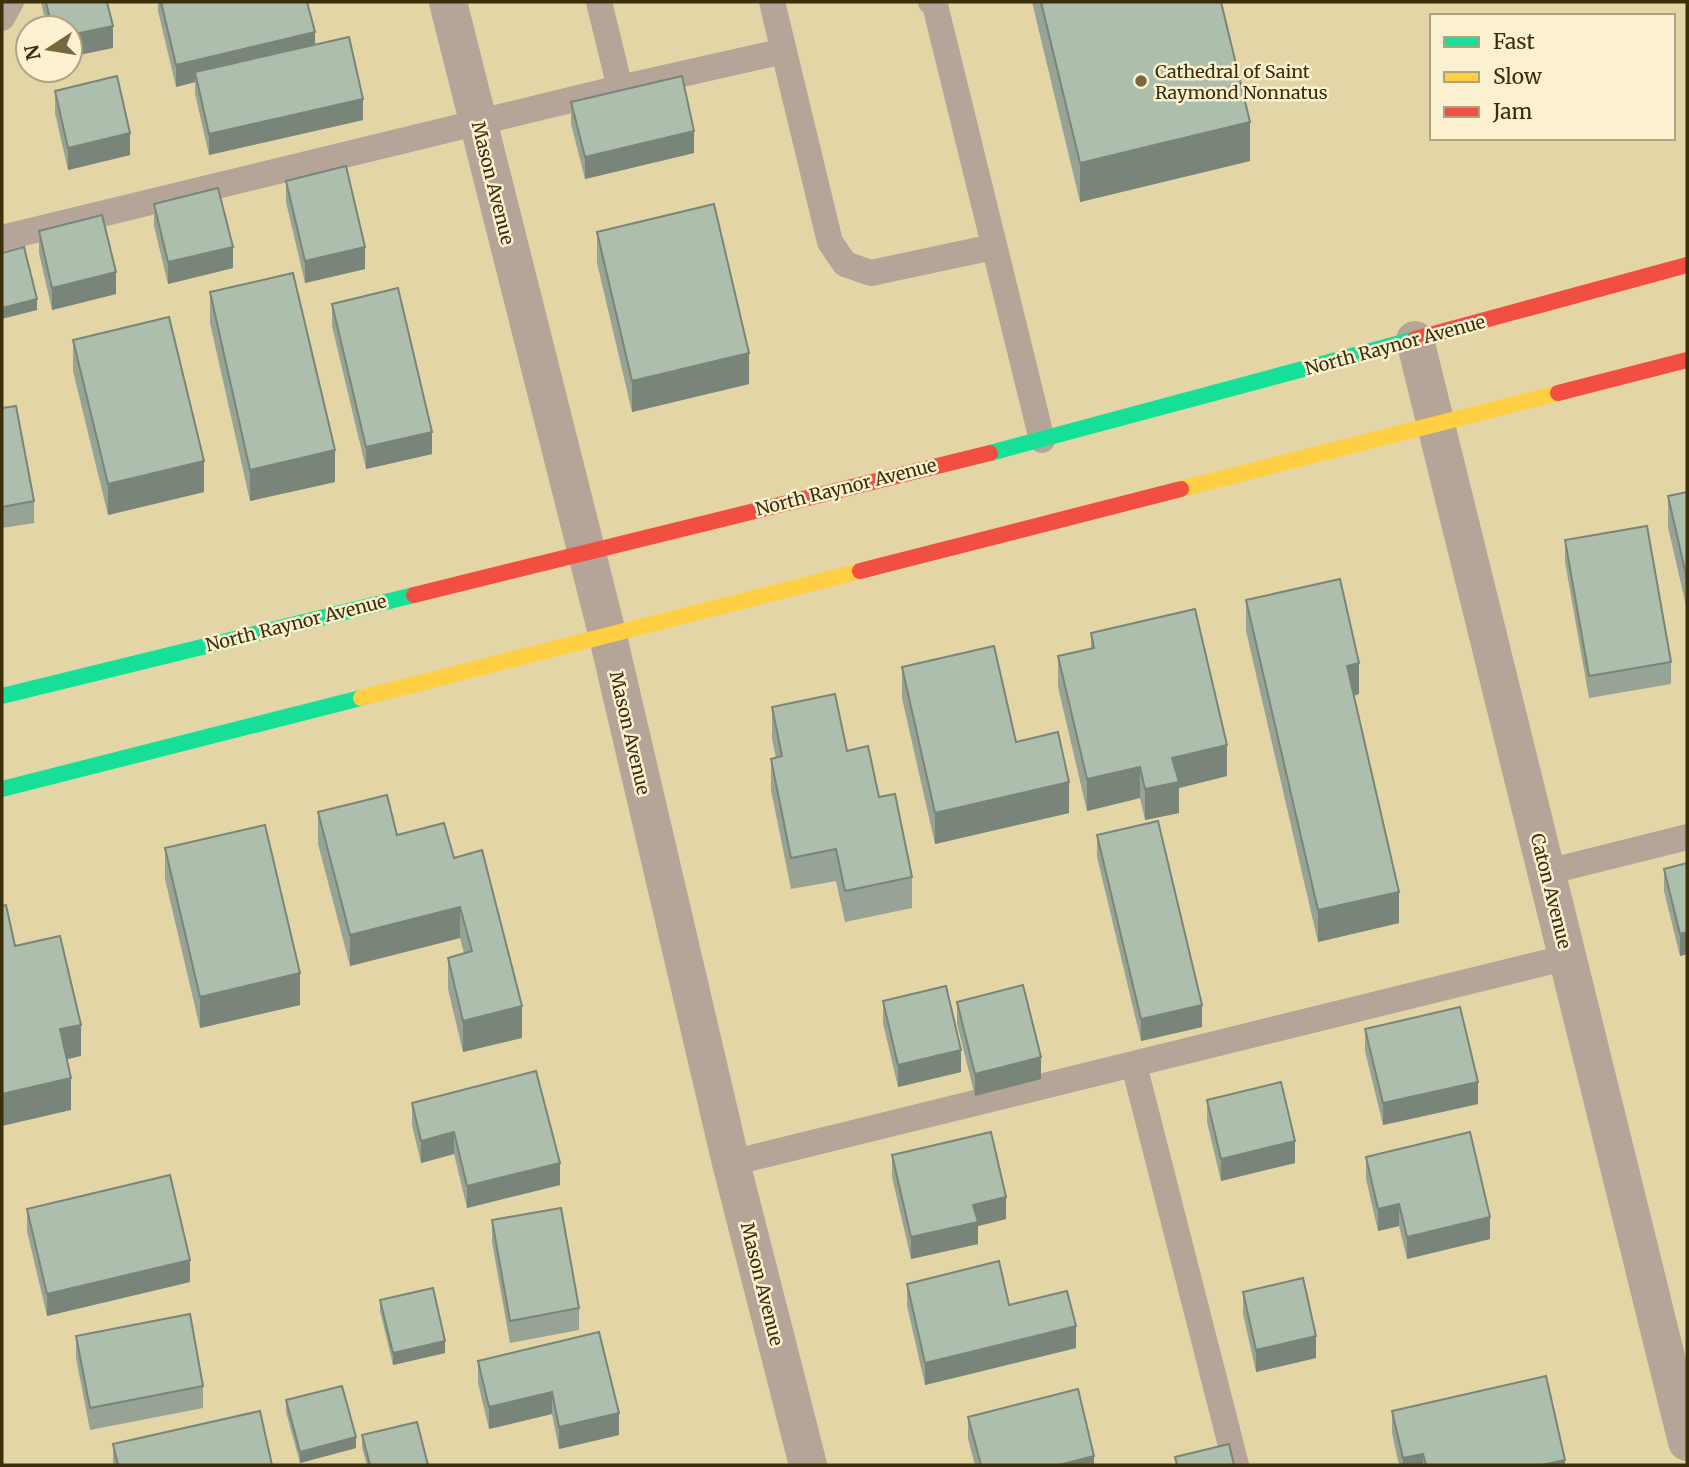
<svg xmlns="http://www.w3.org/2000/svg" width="1689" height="1467" viewBox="0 0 1689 1467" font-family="Merriweather,serif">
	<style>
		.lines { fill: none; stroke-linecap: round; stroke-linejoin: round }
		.lane { stroke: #b5a498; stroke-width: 26 }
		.street { stroke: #b5a498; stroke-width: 38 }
		.fast { stroke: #16e098; stroke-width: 16 }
		.slow { stroke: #ffcf43; stroke-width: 16 }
		.jam { stroke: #f24e42; stroke-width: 16 }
		.wall { fill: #96a395 }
		.shaded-wall { fill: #7a8579 }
		.building { fill: #aebead; stroke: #7a8579; stroke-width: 2 }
		.poi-dot { fill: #766941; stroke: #fbf1d1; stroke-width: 2.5 }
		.labels { text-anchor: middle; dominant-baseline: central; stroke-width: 5; stroke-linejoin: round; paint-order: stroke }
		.poi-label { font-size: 18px; fill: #3a2f0a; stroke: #fbf1d1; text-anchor: start }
		.street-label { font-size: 18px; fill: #3a2f0a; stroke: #fbf1d1 }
	</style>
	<rect width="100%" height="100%" fill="#e4d5a6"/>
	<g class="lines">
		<path class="lane" d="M772 2 830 242 845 264 871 273 993 247
			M931 2 935 5 1042 440
			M2 18 11 2
			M620 88 784 51
			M2 238 620 88 599 2
			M1547 872 1687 837
			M1134 1065 1236 1465
			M731 1163 1568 957"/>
		<path class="street" d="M448 2 608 637 731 1163 808 1465
			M1415 340 1687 1442"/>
		<path class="fast" d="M990 453 1415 339
			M2 696 414 595
			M2 789 361 698"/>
		<path class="slow" d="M1181 489 1558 393
			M361 698 860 571"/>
		<path class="jam" d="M1415 339 1687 265
			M1558 393 1687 360
			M860 571 1181 489
			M414 595 990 453"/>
	</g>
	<path class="wall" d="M41 2H107L113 48 70 28H47Z
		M158 2H307L315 45 363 120 209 155 195 94V82L176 87 158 11Z
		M1032 2H1221L1250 161 1080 202Z
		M55 91 130 155 68 170 55 113Z
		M571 102 694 153 585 179 571 124Z
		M286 181 365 269 305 283 286 202Z
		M154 204 233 268 168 284 154 226Z
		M39 231 116 294 52 310 39 253Z
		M597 232 749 384 632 412 597 263Z
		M210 292 335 482 250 501 210 323Z
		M332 304 432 454 366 469 332 326Z
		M73 340 204 492 108 515 73 371Z
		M2 408 34 501V523L2 528Z
		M1687 492V610L1668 527V496Z
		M1565 540 1671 662V684L1589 698 1565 562Z
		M1246 600 1359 694 1354 696 1399 923 1318 942 1246 631Z
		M1091 633 1227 776 1179 788V813L1145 820 1140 798 1087 811 1058 687V656L1091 648Z
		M902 667 1016 742 1069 813 935 844 902 698Z
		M772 707 847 751 879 797 912 877V908L845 922 836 881 791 889 771 790V759L776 758 772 739Z
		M318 812 397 835 454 858 522 1038 463 1052 448 989V958L464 953 460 938 350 966 318 844Z
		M1097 835 1202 1027 1141 1041 1097 857Z
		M165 848 300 1005 200 1028 165 879Z
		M1687 863V954L1680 956 1664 891V869Z
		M883 1001 961 1072 898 1087 883 1023Z
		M957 1002 1041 1079 975 1096 957 1024Z
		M1365 1029 1478 1104 1383 1125 1365 1051Z
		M1207 1100 1295 1163 1221 1181 1207 1122Z
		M412 1103 560 1185 467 1208 454 1154 421 1163 412 1125Z
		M892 1155 1006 1219 978 1226V1244L911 1259 892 1177Z
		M1366 1157 1490 1239 1407 1259 1399 1226 1378 1231 1366 1179Z
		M27 1209 190 1282 47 1316 27 1231Z
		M492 1220 579 1308V1330L510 1343 492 1242Z
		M907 1284 1009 1305 1076 1348 925 1385 907 1306Z
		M1243 1292 1316 1358 1256 1372 1243 1314Z
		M380 1300 445 1353 393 1365 380 1311Z
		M599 1332 619 1435 559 1449 552 1414 489 1429 478 1383V1361Z
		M76 1336 203 1386V1408L90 1430 76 1358Z
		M286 1400 356 1448 300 1463 286 1412Z
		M1392 1411 1565 1465H1399L1392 1433Z
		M968 1417 1094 1465H975L968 1439Z
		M362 1435 428 1465H367L362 1447Z
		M113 1444 272 1465H113Z"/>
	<path class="shaded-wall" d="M113 26V48L70 57V35Z
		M315 32V54L195 72V82L176 87V65Z
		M363 99V120L209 155V134Z
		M1250 122V161L1080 202V163Z
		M694 131V153L585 179V157Z
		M130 133V155L68 170V148Z
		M233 247V268L168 284V262Z
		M365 247V269L305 283V261Z
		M116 272V294L52 310V288Z
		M37 299V310L2 319V308Z
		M749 353V384L632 412V381Z
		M432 432V454L366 469V447Z
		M335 450V482L250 501V470Z
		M204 461V492L108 515V484Z
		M1359 663V694L1347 697V666Z
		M1227 745V776L1179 788V813L1145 820V789L1172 758Z
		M1140 767V798L1087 811V779Z
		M1069 782V813L935 844V813Z
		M1399 892V923L1318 942V910Z
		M460 907V938L350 966V935Z
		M1687 932V954L1680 956V934Z
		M300 973V1005L200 1028V997Z
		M1202 1005V1027L1141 1041V1019Z
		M522 1006V1038L463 1052V1021Z
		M81 1025V1056L60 1061V1029Z
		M961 1050V1072L898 1087V1065Z
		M1041 1057V1079L975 1096V1074Z
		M71 1078V1110L2 1126V1094Z
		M1478 1082V1104L1383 1125V1103Z
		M454 1132V1154L421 1163V1141Z
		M1295 1141V1163L1221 1181V1159Z
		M560 1163V1185L467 1208V1186Z
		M1006 1197V1219L978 1226V1244L911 1259V1237L973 1205Z
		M1399 1204V1226L1378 1231V1209Z
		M1490 1217V1239L1407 1259V1237Z
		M190 1260V1282L47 1316V1294Z
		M1076 1326V1348L925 1385V1363Z
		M1316 1336V1358L1256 1372V1350Z
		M445 1341V1353L393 1365V1353Z
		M552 1392V1414L489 1429V1407Z
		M619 1413V1435L559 1449V1427Z
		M356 1437V1448L300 1463V1452Z
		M1423 1454V1465H1403V1458Z
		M1094 1456V1465H1059Z
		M1565 1460V1465H1542Z"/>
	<path class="building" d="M46 2H107L113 26 70 35V28H52Z
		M161 2H307L315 32 176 65Z
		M1041 2H1221L1250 122 1080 163Z
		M349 37 363 99 209 134 195 72Z
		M117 76 130 133 68 148 55 91Z
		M682 76 694 131 585 157 571 102Z
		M346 166 365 247 305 261 286 181Z
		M218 188 233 247 168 262 154 204Z
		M714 204 749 353 632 381 597 232Z
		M102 215 116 272 52 288 39 231Z
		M24 247 37 299 2 308V253Z
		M293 273 335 450 250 470 210 292Z
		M398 288 432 432 366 447 332 304Z
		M169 317 204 461 108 484 73 340Z
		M16 406 34 501 2 507V408Z
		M1687 492V579L1668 496Z
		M1647 526 1671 662 1589 676 1565 540Z
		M1340 579 1359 663 1347 666 1399 892 1318 910 1246 600Z
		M1195 609 1227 745 1172 758 1179 782 1145 789 1140 767 1087 779 1058 656 1094 648 1091 633Z
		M994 646 1016 742 1058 732 1069 782 935 813 902 667Z
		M835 694 847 751 868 746 879 797 895 794 912 877 845 891 836 849 791 858 771 759 782 756 772 707Z
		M387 795 397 835 444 823 454 858 482 850 522 1006 463 1021 448 958 472 951 460 907 350 935 318 812Z
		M1158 821 1202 1005 1141 1019 1097 835Z
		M265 825 300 973 200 997 165 848Z
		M1687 863V932L1680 934 1664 869Z
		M6 905 15 946 60 936 81 1025 60 1029 71 1078 2 1094V906Z
		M1023 985 1041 1057 975 1074 957 1002Z
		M946 986 961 1050 898 1065 883 1001Z
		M1460 1007 1478 1082 1383 1103 1365 1029Z
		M536 1071 560 1163 467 1186 454 1132 421 1141 412 1103Z
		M1281 1082 1295 1141 1221 1159 1207 1100Z
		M991 1132 1006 1197 973 1205 978 1222 911 1237 892 1155Z
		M1470 1132 1490 1217 1407 1237 1399 1204 1378 1209 1366 1157Z
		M170 1175 190 1260 47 1294 27 1209Z
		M561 1208 579 1308 510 1321 492 1220Z
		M999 1261 1009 1305 1067 1291 1076 1326 925 1363 907 1284Z
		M1303 1278 1316 1336 1256 1350 1243 1292Z
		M433 1288 445 1341 393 1353 380 1300Z
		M190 1314 203 1386 90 1408 76 1336Z
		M599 1332 619 1413 559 1427 552 1392 489 1407 478 1361Z
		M1546 1376 1565 1460 1542 1465H1426L1423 1454 1403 1458 1392 1411Z
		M342 1386 356 1437 300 1452 286 1400Z
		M1078 1389 1094 1456 1059 1465H981L968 1417Z
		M260 1411 272 1465H118L113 1444Z
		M417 1422 428 1465H370L362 1435Z
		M1229 1444 1234 1465H1177L1175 1457Z"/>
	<circle class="poi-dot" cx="1141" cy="81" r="7"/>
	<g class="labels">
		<g class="poi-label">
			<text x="1155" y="71">Cathedral of Saint<tspan x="1155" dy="21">Raymond Nonnatus</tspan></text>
		</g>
		<g class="street-label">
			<text transform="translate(493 183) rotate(76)">Mason Avenue</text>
			<text transform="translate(1395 345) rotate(-15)">North Raynor Avenue</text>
			<text transform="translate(846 487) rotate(-14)">North Raynor Avenue</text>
			<text transform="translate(296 623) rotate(-14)">North Raynor Avenue</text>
			<text transform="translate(630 733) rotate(77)">Mason Avenue</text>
			<text transform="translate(1551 891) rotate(76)">Caton Avenue</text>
			<text transform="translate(762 1284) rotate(76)">Mason Avenue</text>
		</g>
	</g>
	<rect width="1689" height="1467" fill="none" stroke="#3a2f0a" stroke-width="7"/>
	<rect x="1430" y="14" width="245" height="126" fill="#fbf1d1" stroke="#aea381" stroke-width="2"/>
	<rect x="1444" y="37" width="35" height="10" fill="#16e098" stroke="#aea381" stroke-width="2"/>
	<text x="1493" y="49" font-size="21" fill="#3a2f0a">Fast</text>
	<rect x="1444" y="72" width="35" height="10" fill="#ffcf43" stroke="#aea381" stroke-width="2"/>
	<text x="1493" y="84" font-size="21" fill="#3a2f0a">Slow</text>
	<rect x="1444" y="107" width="35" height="10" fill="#f24e42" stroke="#aea381" stroke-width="2"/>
	<text x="1493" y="119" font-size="21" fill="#3a2f0a">Jam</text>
	<g transform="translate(49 49) rotate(258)"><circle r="33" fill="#fbf1d1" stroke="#aea381" stroke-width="2"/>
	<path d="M0-5L12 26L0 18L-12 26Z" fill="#766941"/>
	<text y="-10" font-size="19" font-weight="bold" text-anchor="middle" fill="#3a2f0a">N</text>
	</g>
</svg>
